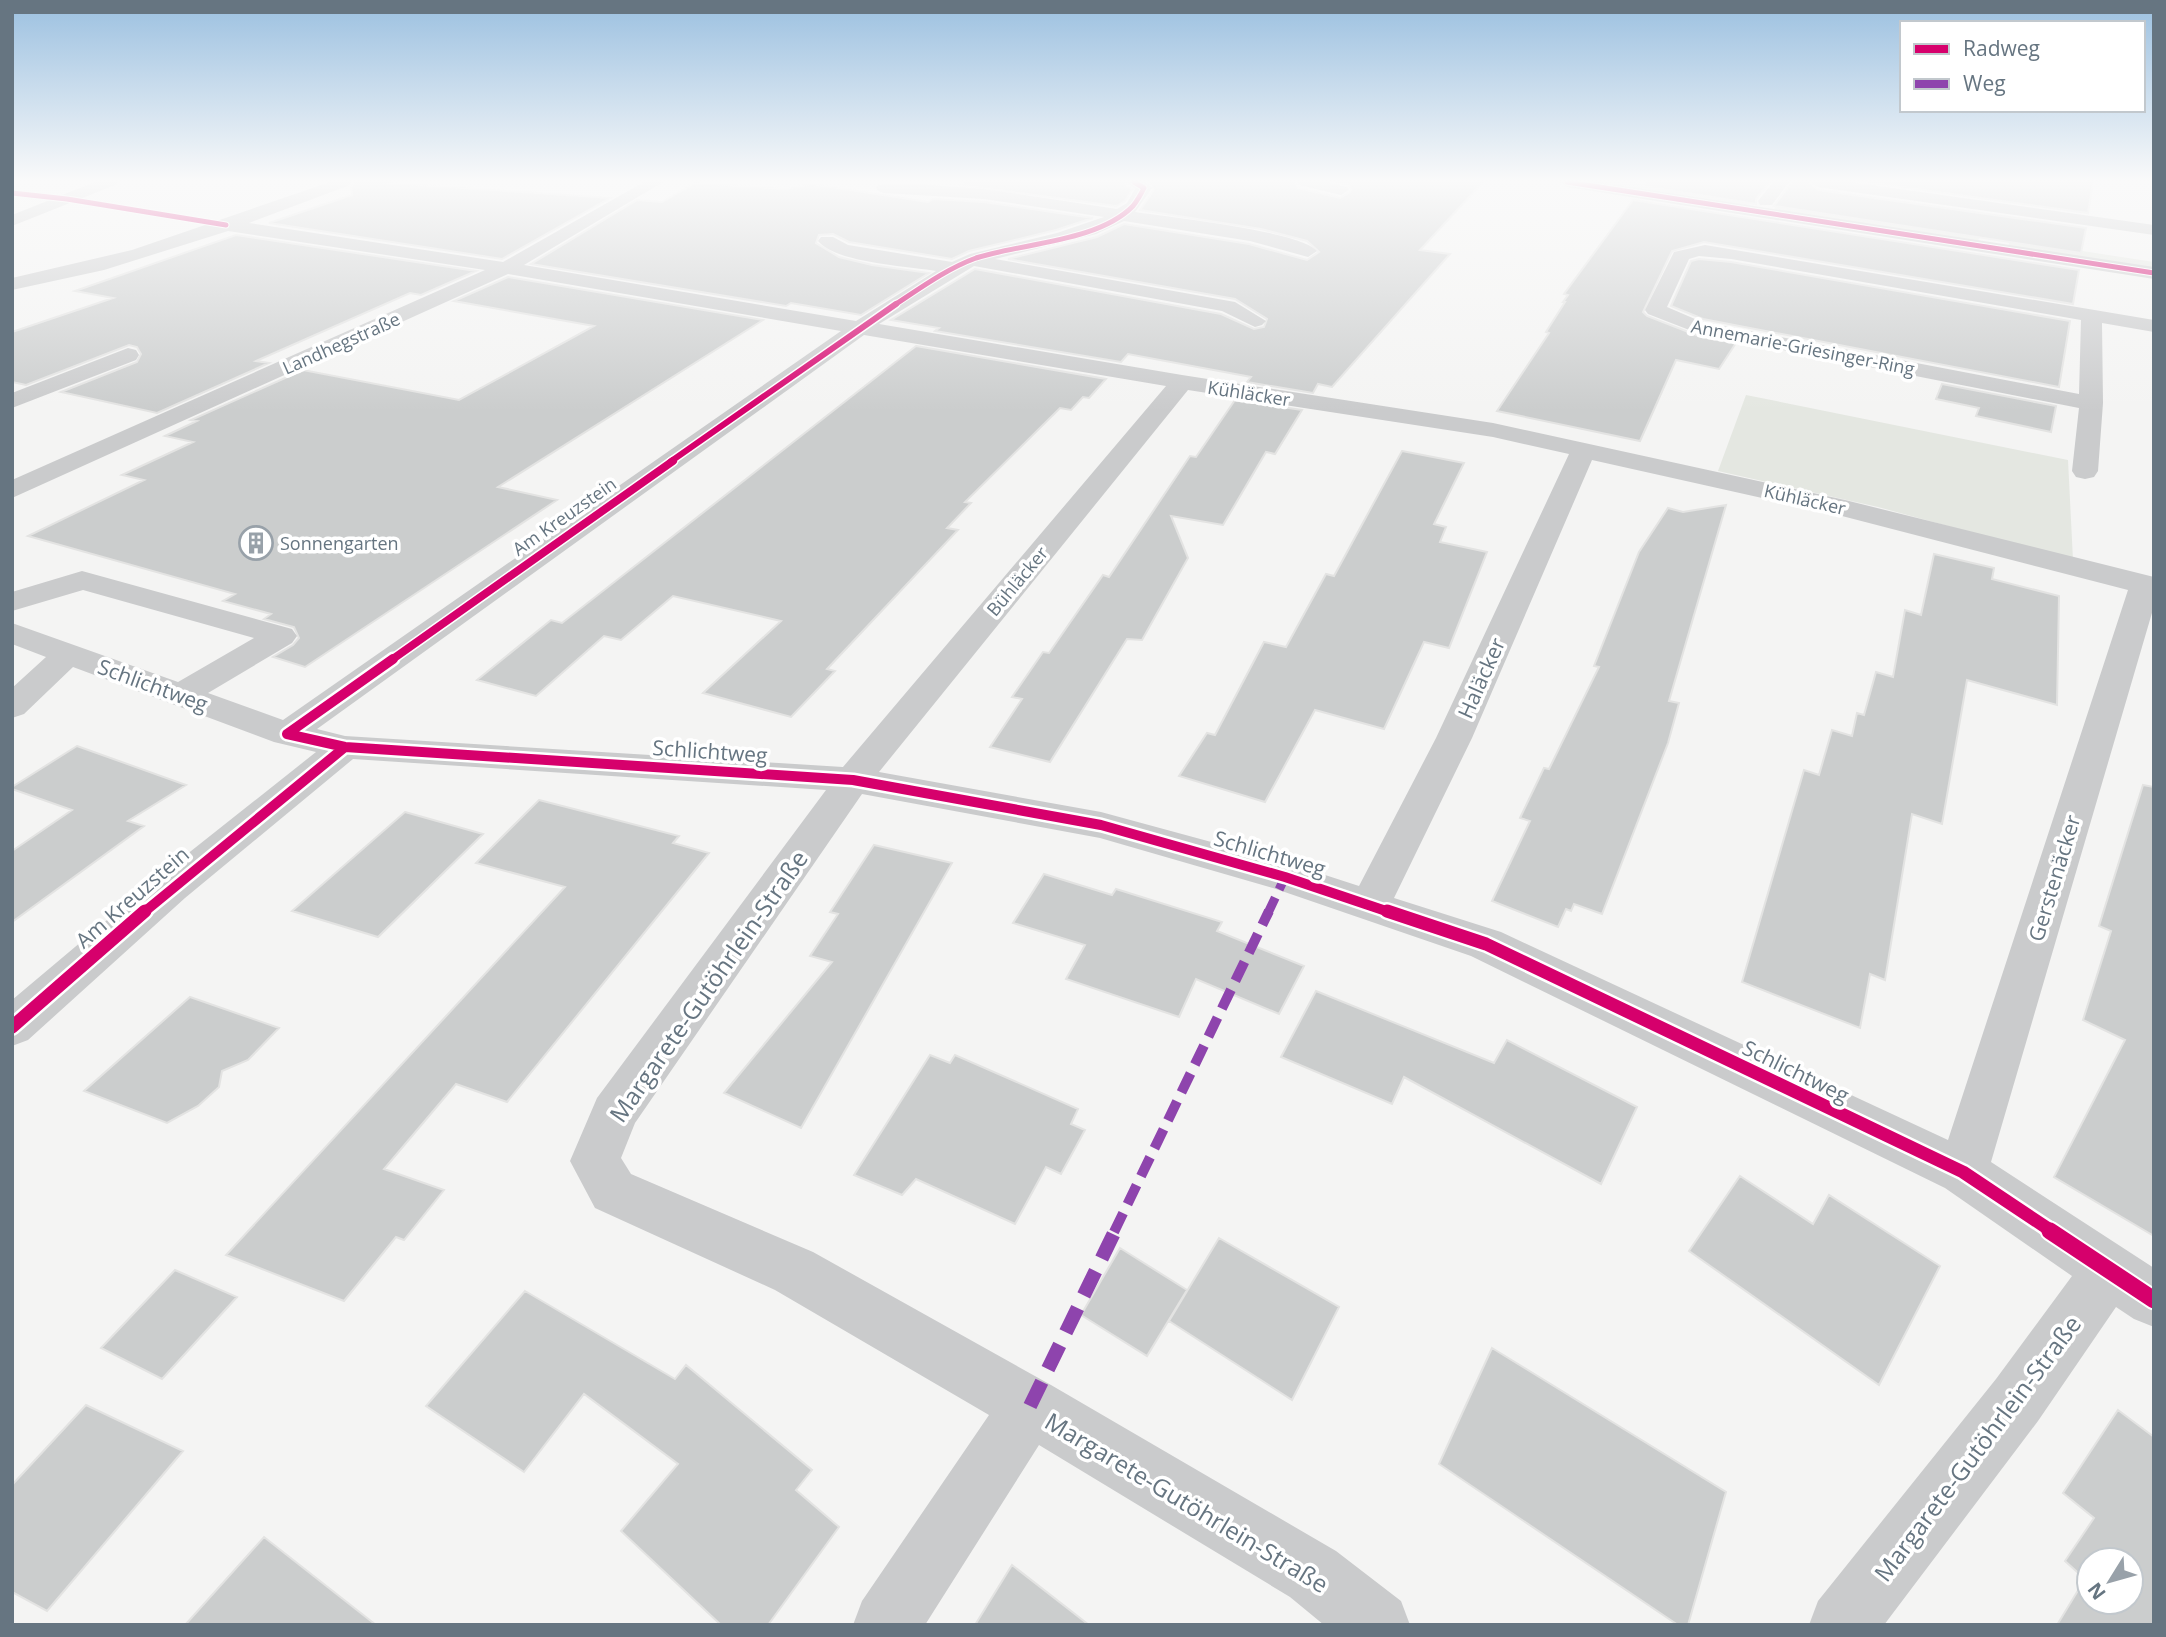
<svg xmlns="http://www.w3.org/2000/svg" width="2166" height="1637" viewBox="0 0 2166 1637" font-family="'Open Sans',sans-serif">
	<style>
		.green { fill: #e4e7e1 }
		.building { fill: #cbcdcd; stroke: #e3e3e2; stroke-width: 2; fill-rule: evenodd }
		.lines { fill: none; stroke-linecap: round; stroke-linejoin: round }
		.minor { fill: #cacbcc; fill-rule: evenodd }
		.quiet-far2 { stroke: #8e44ad; stroke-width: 9; stroke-dasharray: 17 9; stroke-linecap: butt }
		.quiet-far1 { stroke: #8e44ad; stroke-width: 10; stroke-dasharray: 21 10; stroke-linecap: butt }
		.quiet { stroke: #8e44ad; stroke-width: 14; stroke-dasharray: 27 14; stroke-linecap: butt }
		.cycleway-far5-casing { stroke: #fff; stroke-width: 7 }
		.cycleway-far4-casing { stroke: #fff; stroke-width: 9 }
		.cycleway-far3-casing { stroke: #fff; stroke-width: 11 }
		.cycleway-far2-casing { stroke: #fff; stroke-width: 15 }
		.cycleway-far1-casing { stroke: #fff; stroke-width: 18 }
		.cycleway-casing { stroke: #fff; stroke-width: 21 }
		.cycleway-far5 { stroke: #d6006c; stroke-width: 5 }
		.cycleway-far4 { stroke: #d6006c; stroke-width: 6 }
		.cycleway-far3 { stroke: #d6006c; stroke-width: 8 }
		.cycleway-far2 { stroke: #d6006c; stroke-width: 10 }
		.cycleway-far1 { stroke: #d6006c; stroke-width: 13 }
		.cycleway { stroke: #d6006c; stroke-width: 17 }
		.labels { text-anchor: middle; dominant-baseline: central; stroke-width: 7; stroke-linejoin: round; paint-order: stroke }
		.far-street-label { font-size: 18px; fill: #667581; stroke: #fff }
		.far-poi-label { font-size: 18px; fill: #667581; stroke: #fff; text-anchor: start }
		.street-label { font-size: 21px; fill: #667581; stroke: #fff }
		.near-street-label { font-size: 24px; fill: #667581; stroke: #fff }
	</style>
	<rect width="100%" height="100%" fill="#f4f4f3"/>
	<path class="green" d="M1587 182H1633L1753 200 1747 207Z
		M1777 204 1980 234 1978 242 1773 211Z
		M2010 240 2154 262V268L2008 247Z
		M1746 395 2068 460 2073 560 1878 507 1718 471Z"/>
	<path class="building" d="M355 182H377L610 198 502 259 269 223 352 195 351 187Z
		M965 182H1124L1132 190 1125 201 1116 206 960 185Z
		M1149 182H1294L1298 188 1340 198 1350 192 1351 189 1348 184 1336 182H1483L1420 250 1450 254 1332 387 1318 384 1313 393 1247 382 1251 377 1128 354 1121 362 935 331 939 328 891 320 975 269 1221 314 1254 329 1264 327 1267 319 1235 299 1008 259 1097 237 1124 224 1249 244 1307 260 1319 252 1307 241 1261 229 1140 210 1154 190Z
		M1647 182H1770L1756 199V204L1643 186Z
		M1792 182H1808L1818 190 2086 228 2081 253 1774 206Z
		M1867 182H2093L2088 213Z
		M695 183 786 189 811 184 928 202 933 199 984 202 1093 218 1056 230 969 251 952 259 849 242 833 234 819 235 816 243 839 257 872 265 929 273 861 315 791 303 786 306 531 264 637 200 662 202Z
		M1633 200 2079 270 2073 304 1704 242 1672 251 1643 312 1647 316 1696 335 1736 343 1719 369 1676 360 1640 441 1497 411 1549 333 1546 332 1565 302H1563L1568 295 1564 294Z
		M236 235 476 271 421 295 410 293 256 361 269 363 157 413 61 392 137 362 141 354 137 347 129 345 26 385 12 382V332L113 298 75 291Z
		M1699 259 1731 262 2070 321 2059 387 1703 319 1671 306 1691 261Z
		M508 277 763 320 498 487 557 500 305 667 273 657 293 645 299 638 294 627 264 619 271 614 223 601 235 594 28 536 144 480 122 475 193 442 165 436 197 421 191 420 303 370 459 400 594 326 454 301Z
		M916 346 1106 379 1089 398 1083 397 1071 410 1060 408 965 502 971 503 947 528 958 530 827 669 835 671 791 717 703 693 781 621 673 596 621 640 604 636 536 696 477 680 551 620 562 623Z
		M1942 384 2056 406 2051 432 1976 416 1979 408 1936 399Z
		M1235 400 1302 410 1275 454 1266 452 1223 525 1171 516 1188 558 1142 640 1127 639 1050 762 990 747 1022 699 1012 697 1043 652 1049 653 1103 575 1109 577 1190 456 1196 457Z
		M1402 451 1464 463 1434 524 1446 527 1440 542 1487 552 1449 648 1424 642 1384 729 1315 710 1265 802 1179 776 1207 733 1215 735 1264 642 1286 647 1326 574 1334 576Z
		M1726 505 1669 701 1679 703 1668 743 1602 914 1574 904 1571 911 1566 909 1558 927 1492 901 1530 821 1520 818 1544 768 1549 769 1599 667 1594 666 1639 552 1668 508 1683 512Z
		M1934 554 1994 568 1992 579 2059 596 2057 705 1967 680 1942 824 1912 814 1885 980 1870 974 1860 1028 1742 982 1804 770 1819 775 1832 730 1852 736 1857 713 1864 715 1876 672 1893 677 1905 610 1921 615Z
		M77 746 186 785 128 821 144 826 12 922V851L72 810 12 789V787Z
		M2143 785 2154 787V1236L2054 1177 2125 1040 2083 1020 2111 931 2099 926Z
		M539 800 679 836 673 843 709 853 507 1102 456 1084 384 1169 444 1190 404 1240 396 1237 344 1301 226 1255 565 887 476 863Z
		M405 812 483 834 378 937 292 911Z
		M874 845 952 863 801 1128 724 1093 832 962 810 956 838 914 830 912Z
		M1044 874 1112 895 1116 889 1222 922 1217 931 1304 966 1279 1014 1196 979 1179 1017 1066 979 1085 945 1013 923Z
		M1316 991 1494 1063 1507 1040 1637 1107 1601 1184 1404 1077 1392 1104 1281 1057Z
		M190 997 279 1028 248 1060 222 1071 219 1087 198 1106 167 1123 84 1091Z
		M930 1055 950 1063 955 1055 1078 1109 1071 1124 1085 1130 1061 1174 1046 1167 1015 1224 916 1179 902 1195 854 1175Z
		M1740 1176 1813 1224 1829 1195 1940 1266 1879 1385 1689 1251Z
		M1219 1238 1339 1307 1292 1400 1169 1321Z
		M1120 1248 1187 1290 1147 1356 1081 1315Z
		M175 1270 237 1297 162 1379 101 1348Z
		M525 1291 675 1379 686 1365 812 1470 796 1490 839 1527 768 1625H721L621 1531 678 1464 584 1394 524 1472 426 1406Z
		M1492 1348 1726 1492 1688 1625H1678L1439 1464Z
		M86 1405 183 1451 47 1611 12 1592V1485Z
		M2118 1410 2154 1437V1625H2057L2085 1579 2065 1561 2094 1518 2063 1493ZM2089 1560H2131V1602H2089Z
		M264 1537 376 1625H185Z
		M1012 1565 1089 1625H975Z"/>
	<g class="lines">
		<path class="minor" d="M95 182H117L115 185 12 226V215Z
			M330 182H352L350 185 249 223 503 262 644 182H663L524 265 856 321 936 271C907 266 836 263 818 241L821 237H833L848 245 952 262 970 254 1057 233 1104 217 984 199 884 193 878 191 876 188 878 185 917 184 984 189 1117 209 1127 203 1135 189 1126 182H1145L1152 188 1135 212C1167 217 1301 231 1317 251L1308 257 1250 241 1124 221 1096 234 995 259 1235 302 1266 321 1262 325 1255 327 1222 311 974 266 879 324 1182 375 1493 423 1845 500 2154 577V606L1991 1162 2154 1268V1327L2134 1319 2116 1307 2038 1421 1884 1625H1809L1818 1601 1996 1379 2072 1276 1945 1188 1471 956 1273 888 1100 838 862 794 635 1123 621 1158 631 1174 813 1252 1051 1385 1336 1551 1401 1601 1410 1625H1324L1290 1597 1039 1445 925 1625H853L862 1601 989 1415 775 1290 595 1208 570 1161 597 1098 826 790 353 759 185 898 28 1040 12 1046V1000L157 878 316 752 274 742 73 667 24 714 12 718V688L46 657 12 644V623L178 682 254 638 83 590 12 611V592L82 571 292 629 297 636 292 643 208 693 283 720 841 331 508 274 12 498V480L485 270 228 231 104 270 12 290V278L132 250ZM864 335 1166 386 843 767 345 736 317 729ZM1188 390 1493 437 1569 454 1436 738 1359 886 1285 862 1101 812 879 772ZM1592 460 1842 516 2128 590 1948 1140 1501 932 1394 898 1472 738Z
			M1297 182H1326L1347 187 1349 190 1341 195 1299 185Z
			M1559 182H1597L2154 267V279L1567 187Z
			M1773 182H1789L1772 205H1760L1758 201Z
			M1810 182H1850L2154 225V235L1818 187Z
			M1705 245 2154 320V332L2102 323 2103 403 2098 471 2094 477 2085 479 2076 477 2072 471 2079 408 1697 333 1648 314 1645 310 1674 252ZM1699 256 1731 259 2081 320 2079 394 1702 322 1667 307 1689 259Z
			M128 348 136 350 139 355 136 360 12 408V393Z"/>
		<path class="quiet-far2" d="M1268 913 1285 877"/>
		<path class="quiet-far1" d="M1114 1232 1269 911"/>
		<path class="quiet" d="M1030 1406 1115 1231"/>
		<g class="cycleway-far5-casing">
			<path id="cycleway-far5" d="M1567 182 2154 273
				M12 193 67 199 226 225
				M893 306C919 289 946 269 976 258 1022 243 1098 242 1133 206 1137 201 1141 194 1144 188L1134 182"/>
		</g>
		<g class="cycleway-far4-casing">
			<path id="cycleway-far4" d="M670 462 896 304"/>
		</g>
		<g class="cycleway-far3-casing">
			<path id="cycleway-far3" d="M390 661 673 461"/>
		</g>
		<g class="cycleway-far2-casing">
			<path id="cycleway-far2" d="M287 734 345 747 853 780 1101 825 1285 877 1392 913
				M287 734 393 659
				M143 913 345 747"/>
		</g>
		<g class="cycleway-far1-casing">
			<path id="cycleway-far1" d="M1387 911 1486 944 1963 1172 2053 1232
				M12 1027 145 911"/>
		</g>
		<g class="cycleway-casing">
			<path id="cycleway" d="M2050 1231 2154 1300"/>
		</g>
		<use href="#cycleway-far5" class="cycleway-far5"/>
		<use href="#cycleway-far4" class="cycleway-far4"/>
		<use href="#cycleway-far3" class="cycleway-far3"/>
		<use href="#cycleway-far2" class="cycleway-far2"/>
		<use href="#cycleway-far1" class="cycleway-far1"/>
		<use href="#cycleway" class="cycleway"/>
	</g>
	<linearGradient id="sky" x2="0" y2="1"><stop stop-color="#9bc0e0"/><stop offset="0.44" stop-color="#fafafa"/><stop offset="1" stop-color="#fafafa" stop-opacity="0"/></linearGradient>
	<rect width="2166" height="411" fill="url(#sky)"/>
	<defs>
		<g id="building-ring" transform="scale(1.75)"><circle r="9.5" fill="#fff" stroke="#98a1a9" stroke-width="1.5"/><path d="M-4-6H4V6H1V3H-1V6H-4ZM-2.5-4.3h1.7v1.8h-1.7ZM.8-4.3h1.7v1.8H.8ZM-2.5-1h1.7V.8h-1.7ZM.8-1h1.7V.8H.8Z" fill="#98a1a9"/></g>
	</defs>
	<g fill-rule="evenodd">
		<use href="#building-ring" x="256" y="543"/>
	</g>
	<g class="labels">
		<g class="far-street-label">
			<text transform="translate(341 343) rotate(-24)">Landhegstraße</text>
			<text transform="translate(1803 347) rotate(11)">Annemarie-Griesinger-Ring</text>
			<text transform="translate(1249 393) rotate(9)">Kühläcker</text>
			<text transform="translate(1805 499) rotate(13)">Kühläcker</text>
			<text transform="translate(564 516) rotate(-35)">Am Kreuzstein</text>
			<text transform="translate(1017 581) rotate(-50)">Bühläcker</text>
		</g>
		<g class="far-poi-label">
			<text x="280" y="543">Sonnengarten</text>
		</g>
		<g class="street-label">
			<text transform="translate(1481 678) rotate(-66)">Haläcker</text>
			<text transform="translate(153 685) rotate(20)">Schlichtweg</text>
			<text transform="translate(710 751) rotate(4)">Schlichtweg</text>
			<text transform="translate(1270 853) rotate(16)">Schlichtweg</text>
			<text transform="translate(2054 878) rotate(-73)">Gerstenäcker</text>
			<text transform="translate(132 897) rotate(-41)">Am Kreuzstein</text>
			<text transform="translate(1796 1071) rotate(26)">Schlichtweg</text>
		</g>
		<g class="near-street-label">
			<text transform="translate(708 986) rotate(-55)">Margarete-Gutöhrlein-Straße</text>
			<text transform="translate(1977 1448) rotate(-53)">Margarete-Gutöhrlein-Straße</text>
			<text transform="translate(1187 1502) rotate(31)">Margarete-Gutöhrlein-Straße</text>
		</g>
	</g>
	<rect width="2166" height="1637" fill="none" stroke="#667581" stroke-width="28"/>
	<rect x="1900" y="21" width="245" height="91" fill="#ffffff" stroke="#c2c8cd" stroke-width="2"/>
	<rect x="1914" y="44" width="35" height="10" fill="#d6006c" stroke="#c2c8cd" stroke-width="2"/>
	<text x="1963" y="56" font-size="21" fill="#667581">Radweg</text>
	<rect x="1914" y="79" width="35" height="10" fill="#8e44ad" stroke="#c2c8cd" stroke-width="2"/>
	<text x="1963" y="91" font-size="21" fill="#667581">Weg</text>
	<g transform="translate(2110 1581) rotate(233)"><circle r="33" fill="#ffffff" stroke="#c2c8cd" stroke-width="2"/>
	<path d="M0-5L12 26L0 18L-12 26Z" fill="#98a1a9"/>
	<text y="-10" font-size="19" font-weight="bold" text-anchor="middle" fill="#667581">N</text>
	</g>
</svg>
